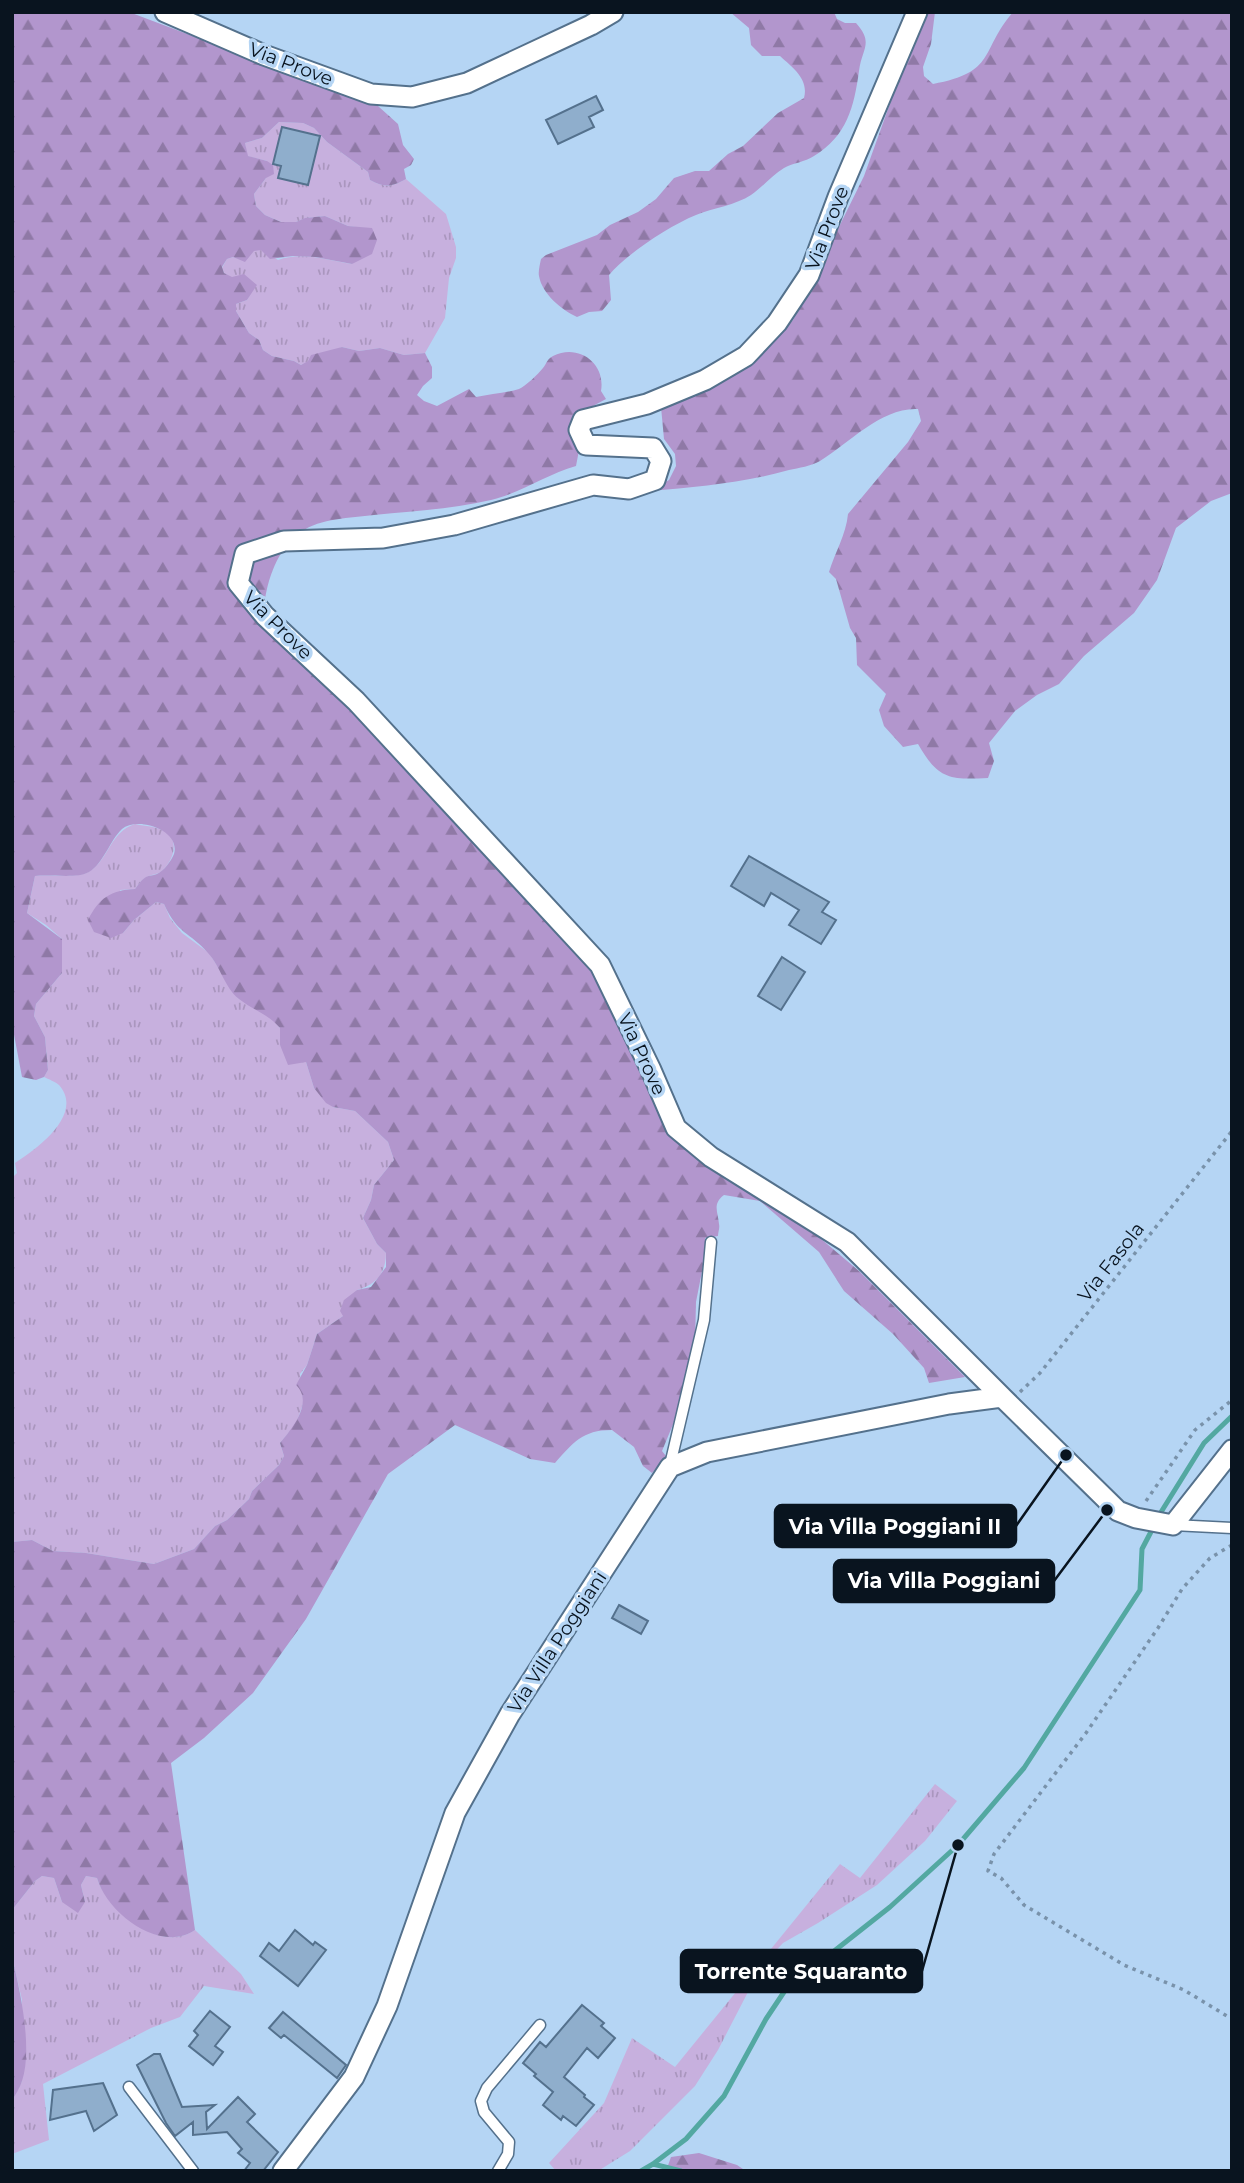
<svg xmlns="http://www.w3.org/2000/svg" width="1244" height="2183" viewBox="0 0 1244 2183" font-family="Montserrat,sans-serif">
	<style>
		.grass { fill: url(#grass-tufts) }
		.forest { fill: url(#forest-firs) }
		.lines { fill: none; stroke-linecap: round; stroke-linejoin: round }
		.stream { stroke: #53a8a1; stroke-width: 5 }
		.building { fill: #8faecc; stroke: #54718d; stroke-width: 2 }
		.service-casing { stroke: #54718c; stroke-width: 13 }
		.minor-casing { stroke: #54718c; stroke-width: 23 }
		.path { stroke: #7992aa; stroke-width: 3.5; stroke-dasharray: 3.5 5; stroke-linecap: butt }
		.service { stroke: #fff; stroke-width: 10 }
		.minor { stroke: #fff; stroke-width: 19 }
		.labels { text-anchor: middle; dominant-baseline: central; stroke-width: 7; stroke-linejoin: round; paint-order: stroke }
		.street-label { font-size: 19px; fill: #09141f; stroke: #b5d5f4 }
		.leader { fill: none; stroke: #09141f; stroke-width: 2.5 }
		.callout-dot { fill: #09141f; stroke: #b5d5f4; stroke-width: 2.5 }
		.callout { fill: #09141f; stroke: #09141f; stroke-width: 2.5 }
		.callout-label { font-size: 21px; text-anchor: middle; font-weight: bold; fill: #fff }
	</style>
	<defs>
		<pattern id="grass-tufts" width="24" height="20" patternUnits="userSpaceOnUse" patternTransform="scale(1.75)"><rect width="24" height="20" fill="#c7b0de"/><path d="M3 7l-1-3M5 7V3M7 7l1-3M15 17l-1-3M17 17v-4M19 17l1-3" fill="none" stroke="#aa96be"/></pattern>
		<pattern id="forest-firs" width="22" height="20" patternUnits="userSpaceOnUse" patternTransform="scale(1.75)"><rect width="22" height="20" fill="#b296cd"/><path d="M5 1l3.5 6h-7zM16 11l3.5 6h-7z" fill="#8f79a6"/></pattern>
	</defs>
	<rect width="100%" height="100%" fill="#b5d5f4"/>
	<path class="grass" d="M279 122 303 123 314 128 327 142 368 172 370 180C385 188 392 187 406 179L446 214 456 247V258L449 278 445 318 425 353 404 355 380 348 359 351 342 347 301 365 294 361 272 356 263 350 259 340 249 333 236 311V304L247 300 252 291 224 273 222 268 227 259 233 257 245 261 254 250H262L278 260C301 251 328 260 352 264L371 229 348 226 325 216 306 218 296 222H281L265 215 256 206 254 194 266 178 267 161 247 156 245 143 262 138Z
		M135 824C143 826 154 826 162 830 181 838 174 860 162 871 157 875 152 874 147 877 142 879 138 885 135 889L120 890 123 933 134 920 156 902 164 904 170 918 182 933 209 953 238 998 271 1017 280 1028V1045L298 1062H306L314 1088 333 1107 355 1111 388 1142 394 1160 374 1185 371 1200 363 1218 377 1244 386 1253C386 1273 376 1285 357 1290L343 1316 317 1334 307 1365 300 1374 301 1389 304 1401 296 1424 280 1443 284 1456 279 1465 252 1491 249 1499 227 1520 215 1526 194 1549 154 1564 86 1553 53 1551 32 1540 12 1542V1178L17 1173 15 1163C36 1150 85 1114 59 1085 56 1082 48 1079 44 1077L48 1070 45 1037 34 1016 36 1004 62 973V939L46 925 27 913 35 876C50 874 79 879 90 871 109 859 110 832 135 824Z
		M935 1784 957 1801 925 1841 877 1885 818 1923 783 1943 769 1958 748 1992 718 2050 695 2086 630 2151 598 2171H556L549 2163 604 2103 632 2038 675 2067 840 1864 860 1878Z
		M42 1876 54 1878 62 1902H85L81 1885 86 1876 97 1878C101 1892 109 1898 119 1908 138 1929 168 1948 195 1930L241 1974 254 1994 204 1986 180 2017 151 2028 43 2084 49 2140 12 2154V2101L22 2081V2000L12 1957V1910L35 1881Z"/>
	<path class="forest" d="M12 12H129L378 106 398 124 403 145 414 159 411 165 404 169 406 179C392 187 385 188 370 180L368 172 327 142 314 128 303 123 279 122 262 138 245 143 248 156 267 161 273 165 274 174 266 178 254 194 256 206 265 215 281 222H296L305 218 325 216 348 226 372 228 377 240 372 254 352 264 315 257 293 256 270 259 261 250 254 251 245 262 233 257 227 259 222 267 224 273 232 277 244 274 257 285 247 300 236 304V311L249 333 259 340 263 350 272 356 294 361 301 365 308 361 311 355 342 347 359 351 380 348 404 355 425 353 432 367V378L423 386 417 395 424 401 437 406 469 389 476 397C490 394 506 393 519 389 526 386 538 374 543 368 547 363 547 359 553 356 578 343 606 363 601 391L606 399 593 406 586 414 576 466C547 474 521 493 491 500 453 509 413 511 374 515 350 518 321 518 301 532 277 549 267 580 264 607L609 973 666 1108 859 1271 965 1377 929 1383 924 1368 893 1334 844 1291 819 1252 760 1201 724 1195C712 1204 718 1212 719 1224 720 1228 718 1232 718 1236L705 1238V1256L696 1302 695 1342 686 1393 662 1451 666 1456 652 1473 643 1466 634 1447 612 1430C582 1430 573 1443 555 1463L530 1459 455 1425 388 1474 306 1619 253 1693 204 1738 171 1763 195 1930C160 1954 107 1913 97 1878L86 1876 81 1885 85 1902 78 1913 62 1902 54 1878 42 1876 35 1881 12 1910V1542L32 1540 53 1551 86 1553 154 1564 194 1549 215 1526 227 1520 249 1499 252 1491 279 1465 284 1456 280 1443C292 1429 314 1402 296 1385L307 1365 317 1334 343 1316 340 1311 344 1300 357 1290 371 1287 386 1267V1253L377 1244 363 1218 371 1200 374 1185 394 1160 388 1142 355 1111 333 1107 326 1103 314 1088 306 1062 288 1065 280 1045V1028C268 1014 253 1010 239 999 224 987 221 967 208 953 190 932 177 934 164 904L156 902 134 920 123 933 111 938 94 932 88 920C99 898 111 890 135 889 138 885 142 879 146 877 149 875 153 876 157 874 164 871 171 861 174 854 181 830 137 816 122 829 110 840 104 863 89 872 77 879 51 874 35 876L27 913 62 939V973L36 1004 34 1016 45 1037 48 1070 44 1077 36 1080 22 1077 12 1024Z
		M730 12H834L837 19 845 23H856C874 43 862 48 859 71 854 107 847 136 814 156 805 162 793 163 784 168 772 175 763 187 751 195 736 205 713 208 696 215 669 226 628 253 609 275L611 300 602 311 589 312 577 317C562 310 542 294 539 276 538 272 540 264 541 259L546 255 597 235 610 225 638 212 656 199 674 178 695 171H709L728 154 743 146 778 113 804 98C809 79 793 68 780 56H762L751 45 749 28Z
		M929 12H935L931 44 923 67 924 76 933 84C997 72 979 52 1013 12H1232V493L1211 501 1176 528 1157 580 1134 613 1084 656 1059 684 1037 695 1015 711 989 743 994 761 988 778C949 780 938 779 918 744L903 747 884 726 879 710 886 694 857 665 856 638 850 628 836 579 829 572C835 552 846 535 848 514L908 442 921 421 918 409C882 407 849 443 820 461 811 466 799 468 789 470 744 483 697 487 650 491L669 480 676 466 675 454 664 439 661 407 764 350 793 320 817 279 835 235 864 176 892 98Z
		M12 1957C20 1990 33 2048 22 2081 20 2088 15 2095 12 2101Z
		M699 2153 737 2165 746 2171H666L671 2157Z"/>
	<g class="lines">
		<path class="stream" d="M1158 1517 1204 1443 1232 1416
			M653 2164 681 2171
			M641 2171 653 2164 686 2139 724 2096 766 2019 786 1989 890 1907 958 1845 1024 1768 1140 1590 1142 1549 1154 1526"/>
	</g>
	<path class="building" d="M596 96 603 110 589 117 594 127 558 144 546 120Z
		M282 127 320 136 308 185 278 178 281 166 273 164Z
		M749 856 829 902 822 912 836 920 821 944 789 925 799 910 771 893 764 906 731 886Z
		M782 957 805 972 781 1010 758 996Z
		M619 1605 648 1621 641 1634 612 1618Z
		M295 1930 313 1945 315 1942 326 1950 298 1986 260 1956 269 1943 279 1951Z
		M582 2005 604 2023 601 2026 615 2038 598 2058 587 2048 564 2077 585 2095 584 2097 594 2105 576 2126 563 2116 561 2120 543 2105 553 2092 534 2076 536 2074 523 2063 540 2042 546 2047Z
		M210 2011 230 2027 215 2046 223 2052 213 2065 189 2046 198 2035 194 2031Z
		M283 2012 346 2065 337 2078 284 2035 281 2038 269 2028Z
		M154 2054H160L182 2107 215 2105 206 2112 207 2129 238 2097 255 2114 247 2122 278 2152 263 2171H244L250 2163 238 2153 242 2149 227 2132 193 2135V2122L175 2136 166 2123 137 2065Z
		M103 2083 117 2115 94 2131 86 2111 50 2120 53 2090Z"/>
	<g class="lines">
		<g class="service-casing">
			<path id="service" d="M670 1465 704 1320 711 1242
				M1173 1525 1232 1528
				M129 2087 193 2171
				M498 2171 508 2154 509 2142 484 2112 481 2101 487 2088 540 2025"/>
		</g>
		<g class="minor-casing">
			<path id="minor" d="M165 12 264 55 371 94 412 97 467 83 591 25 613 12
				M917 12 838 197 809 275 777 323 746 356 705 380 647 404 583 420 579 430 586 445 653 448 661 461 655 480 629 489 593 485 454 525 383 538 284 541 245 554 238 583 265 616 356 701 600 965 651 1070 676 1128 711 1157 847 1242 1002 1397
				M283 2171 354 2077 387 2006 455 1813 510 1714 670 1467 707 1452 949 1404 1002 1397 1118 1511 1136 1518 1173 1525 1232 1450"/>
		</g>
		<path class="path" d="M1020 1392 1040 1373 1232 1131
			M1146 1501 1195 1430 1232 1400
			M1232 1545 1210 1558 1182 1589 1158 1628 1086 1733 994 1854 988 1871 1001 1878 1024 1905 1124 1965 1184 1990 1232 2019"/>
		<use href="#service" class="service"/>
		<use href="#minor" class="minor"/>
	</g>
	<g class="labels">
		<g class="street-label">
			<text transform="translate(291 64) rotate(21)">Via Prove</text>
			<text transform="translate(827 228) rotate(-69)">Via Prove</text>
			<text transform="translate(278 625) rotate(45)">Via Prove</text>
			<text transform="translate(642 1054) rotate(65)">Via Prove</text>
			<text transform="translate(1111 1262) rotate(-52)">Via Fasola</text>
			<text transform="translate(557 1642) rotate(-57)">Via Villa Poggiani</text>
		</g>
	</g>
	<path class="leader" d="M1066 1455L1016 1526M1107 1510L1054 1581M958 1845L922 1971"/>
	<g class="callout-dot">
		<circle cx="1066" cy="1455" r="7"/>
		<circle cx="1107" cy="1510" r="7"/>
		<circle cx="958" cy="1845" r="7"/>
	</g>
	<g class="callout">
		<rect x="775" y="1505" width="241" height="42" rx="7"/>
		<rect x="834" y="1560" width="220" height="42" rx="7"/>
		<rect x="681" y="1950" width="241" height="42" rx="7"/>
	</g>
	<g class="callout-label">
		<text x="895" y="1534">Via Villa Poggiani II</text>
		<text x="944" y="1588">Via Villa Poggiani</text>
		<text x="801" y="1979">Torrente Squaranto</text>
	</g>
	<rect width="1244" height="2183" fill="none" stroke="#09141f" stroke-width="28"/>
</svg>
